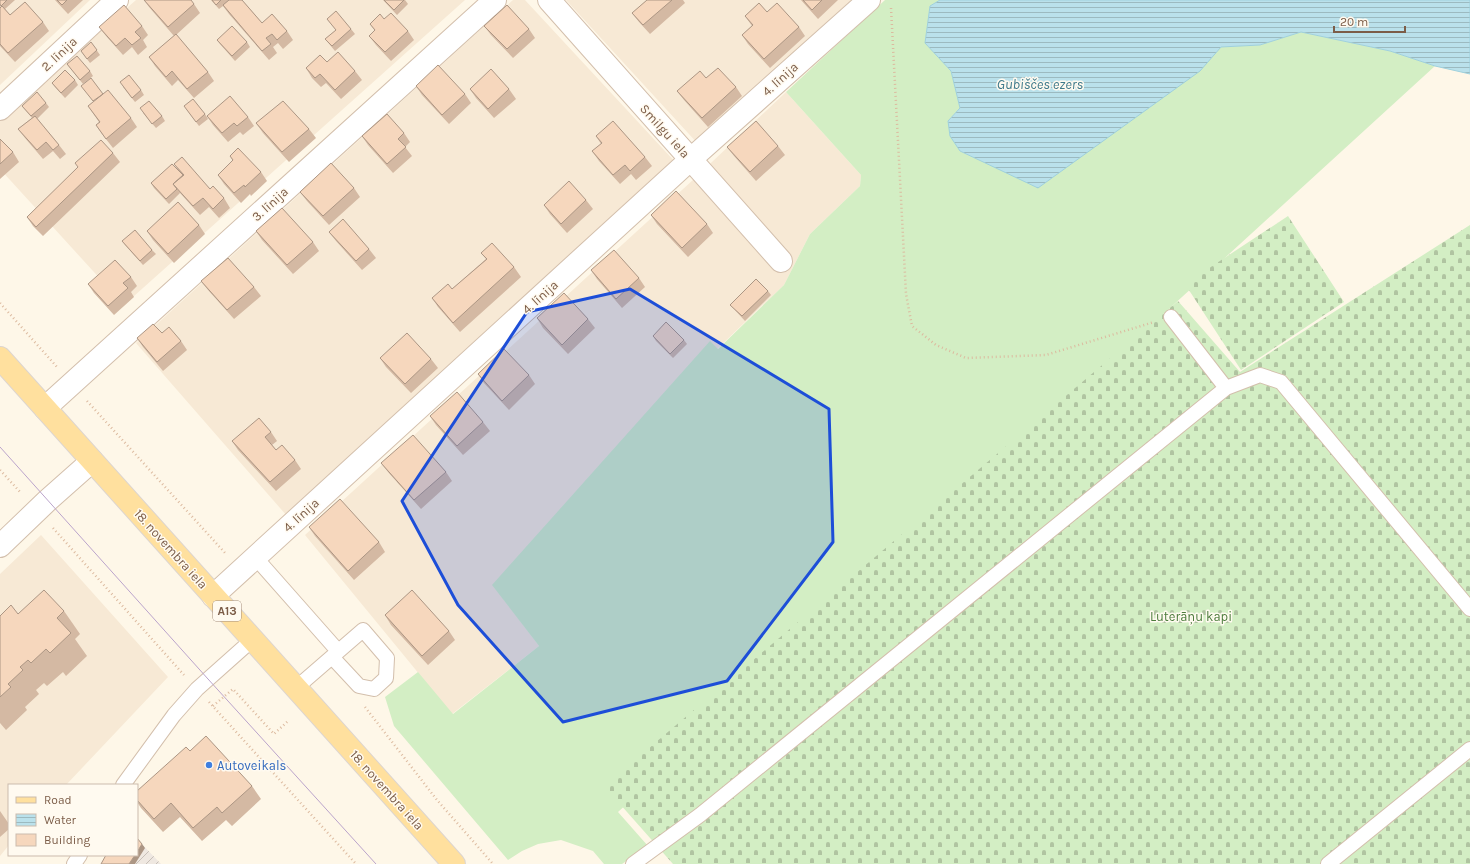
<svg xmlns="http://www.w3.org/2000/svg" width="1470" height="864" viewBox="0 0 1470 864" font-family="Karla,sans-serif">
	<style>
		.residential { fill: #f7e9d5 }
		.industrial { fill: url(#industrial-furrows) }
		.grass { fill: #d3eec4 }
		.cemetery { fill: url(#cemetery-stones) }
		.water { fill: url(#water-rules); stroke: #9fd1dd }
		.lines { fill: none; stroke-linecap: round; stroke-linejoin: round }
		.lane-casing { stroke: #d3bfac; stroke-width: 16 }
		.street-casing { stroke: #d3bfac; stroke-width: 24 }
		.primary-casing { stroke: #ddd5cf; stroke-width: 24 }
		.path { stroke: #dcba9f; stroke-width: 2.5; stroke-dasharray: 1 3; stroke-linecap: butt }
		.lane { stroke: #fff; stroke-width: 14 }
		.street { stroke: #fff; stroke-width: 22 }
		.primary { stroke: #ffe09e; stroke-width: 22 }
		.tram { stroke: #bba4cb; stroke-width: 1 }
		.wall { fill: #d4b9a3 }
		.shaded-wall { fill: #ac9684 }
		.building { fill: #f6d7bd; stroke: #ac9684 }
		.marked { fill: #1d4ed8; fill-opacity: 0.2; stroke: #1d4ed8; stroke-width: 3; stroke-linejoin: round }
		.shop-dot { fill: #3f7fe0; stroke: #fffaf0; stroke-width: 1.5 }
		.labels { text-anchor: middle; dominant-baseline: central; stroke-width: 3; stroke-linejoin: round; paint-order: stroke }
		.shield { fill: #fffaf0; stroke: #a38c7a; stroke-width: 1 }
		.shield-label { font-size: 12px; font-weight: bold; fill: #7c5d48 }
		.street-label { font-size: 13px; fill: #7c5d48; stroke: #fffaf0 }
		.park-label { font-size: 13px; fill: #4c7c3c; stroke: #fffaf0 }
		.shop-label { font-size: 13px; fill: #366cbe; stroke: #fffaf0; text-anchor: start }
		.water-label { font-size: 14px; font-style: italic; fill: #3d798a; stroke: #fffaf0 }
	</style>
	<defs>
		<pattern id="industrial-furrows" width="10" height="10" patternUnits="userSpaceOnUse"><rect width="10" height="10" fill="#efe8e1"/><path d="M-1 1l2-2M0 10L10 0M9 11l2-2" fill="none" stroke="#c7bfb8"/></pattern>
		<pattern id="cemetery-stones" width="16" height="16" patternUnits="userSpaceOnUse"><rect width="16" height="16" fill="#d3eec4"/><path d="M2 7V4a2 2 0 0 1 4 0v3zM10 15v-3a2 2 0 0 1 4 0v3z" fill="#b0c4a1"/></pattern>
		<pattern id="water-rules" width="6" height="5" patternUnits="userSpaceOnUse"><rect width="6" height="5" fill="#bae1eb"/><path d="M0 2.5h6" fill="none" stroke="#9cbac0"/></pattern>
	</defs>
	<rect width="100%" height="100%" fill="#fef7e8"/>
	<path class="residential" d="M0 0H90L0 85Z
		M136 0H465L124 305 0 169V120Z
		M513 0H525L677 164 287 516 136 343Z
		M566 0H854L699 145Z
		M786 92 861 175 860 186 810 234 784 285 717 349 710 342 493 585 539 646 452 714 305 535 694 179Z
		M41 535 168 677 66 785H9V845L0 856V574Z"/>
	<path class="industrial" d="M137 839 161 864H107L137 855Z"/>
	<path class="grass" d="M885 0H940L930 6 925 43 951 71 960 108 948 121 960 151 986 163 1179 85 1199 71 1221 47 1260 45 1301 32 1390 51 1435 66 618 812 648 846 622 864H604L593 851 561 840 538 844 522 851 508 860 394 726 385 697 418 672 453 714 539 646 492 585 710 341 718 349 784 285 810 234 860 186 861 175 786 92Z"/>
	<path class="cemetery" d="M1288 216 1344 302 1241 370 1185 284Z
		M1470 225V864H673L604 786 1178 301 1240 372Z"/>
	<path class="water" d="M940 0H1470V74L1435 66 1390 51 1301 32 1260 45 1221 47 1200 71 1038 188 960 151 950 136 948 121 960 108 951 71 925 43 930 6Z"/>
	<g class="lines">
		<g class="lane-casing">
			<path id="lane" d="M1171 317 1226 388 1260 375 1281 382 1470 609
				M255 557 338 651
				M296 688 363 630 387 658 386 678 374 689 359 686 332 657
				M123 785 174 715 197 689 252 640
				M74 864 80 855
				M633 864 700 815 1226 388
				M1328 864 1470 749"/>
		</g>
		<g class="street-casing">
			<path id="street" d="M549 0 781 261
				M0 109 117 0
				M45 408 495 0
				M0 546 48 500 92 461
				M213 596 691 159 869 0"/>
		</g>
		<g class="primary-casing">
			<path id="primary" d="M0 358 454 864"/>
		</g>
		<path class="path" d="M891 8 906 294 912 326 936 345 966 358 1046 355 1154 322
			M0 303 57 367
			M87 401 226 554
			M0 470 21 493
			M53 528 184 675
			M209 702 356 864
			M213 706 233 689 274 734 288 721
			M365 707 437 800 493 864"/>
		<use href="#lane" class="lane"/>
		<use href="#street" class="street"/>
		<use href="#primary" class="primary"/>
		<path class="tram" d="M0 447 208 679 376 864"/>
	</g>
	<path class="wall" d="M0 0H15L5 9 10 15 43 22 49 31 15 62 0 46V8L1 7 0 6Z
		M55 0H83L68 14Z
		M144 0 194 4 200 13 176 35 208 72 214 81 194 98 178 80 172 86 155 66 149 57 174 36 149 7Z
		M211 0H242L262 23 287 31 293 40 283 49 278 43 273 47 277 53 269 60 229 14 223 6 219 9Z
		M383 0H405L408 4 397 15Z
		M647 0H683L685 3 650 34 639 22 632 13Z
		M801 0H838L818 19Z
		M767 12 799 27 805 36 770 68 748 44 742 35 752 26 745 16Z
		M327 19 351 29 355 34 335 51 325 39 336 30Z
		M384 19 408 31 414 40 391 61 376 45 369 36 375 31 370 24Z
		M142 26 148 35 143 40 147 47 138 55 132 47 123 55 106 36 99 27Z
		M484 26 529 29 535 38 513 58 491 35Z
		M217 40 247 42 250 47 235 61 220 44Z
		M91 42 100 55 90 63 81 51Z
		M327 62 355 71 362 80 341 99 326 83 321 87 312 78 306 68Z
		M67 64 90 71 93 76 83 84Z
		M706 78 736 87 742 96 708 127 684 100 677 91Z
		M75 80 78 85 65 98 55 87 52 83Z
		M416 86 465 94 471 103 449 124 422 95Z
		M123 87 141 90 144 95 135 102Z
		M470 89H509L516 99 494 118 476 98Z
		M103 94 131 118 137 127 113 148 102 134 96 125 99 122 88 106Z
		M46 103 49 107 37 119 59 145 66 154 60 159 53 151 43 159 25 138 18 129 32 118 22 106Z
		M184 106 205 114 208 119 199 126Z
		M143 113 162 116 165 121 156 128Z
		M207 116 248 117 254 126 243 135 240 132 228 142 213 125Z
		M256 123 309 129 316 138 289 162 263 133Z
		M404 133 410 142 405 147 412 156 393 173 368 145 362 136Z
		M596 136 645 157 652 166 636 180 631 174 620 184 599 161 592 151 601 144Z
		M0 139 13 152 19 162 0 179Z
		M778 146 785 155 756 181 734 156 727 147Z
		M113 153 120 162 43 236 33 226 27 217Z
		M230 156 261 172 267 181 251 196 250 194 241 203 224 184 218 175 233 161Z
		M174 164 224 198 230 208 219 218 209 207 200 215 180 193 169 204 154 188 151 183 179 171Z
		M354 188 360 197 329 225 307 201 300 192Z
		M586 200 593 209 567 233 550 214 544 205Z
		M651 215 707 224 713 233 688 257 657 224Z
		M199 225 205 234 174 263 153 240 147 231Z
		M256 231 313 242 319 251 293 274 262 240Z
		M329 232 369 249 376 258 362 270 336 241Z
		M122 241 152 250 156 254 143 265 125 245Z
		M481 253 514 267 521 277 460 332 438 307 432 298 452 289 486 259Z
		M591 270 639 278 645 287 622 308 597 279Z
		M131 277 137 286 131 292 134 297 114 315 94 293 88 284Z
		M201 281 254 287 261 296 234 319 208 290Z
		M768 291 771 295 745 321 734 309 730 305Z
		M537 318 588 319 595 328 568 354 543 328Z
		M162 333 181 341 187 350 163 371 143 347 137 338Z
		M653 336 684 340 687 344 673 358 656 341Z
		M380 358 431 359 438 368 411 393 386 367Z
		M478 374 529 375 535 384 509 410 484 383Z
		M430 416 483 422 490 431 463 455 436 425Z
		M271 432 277 441 272 445 276 450 295 460 301 469 276 491 238 450 232 441Z
		M381 463 446 472 452 481 421 509 388 472Z
		M309 527 379 542 385 552 354 580 315 536Z
		M64 611 80 634 75 639 87 656 66 676 63 672 47 686 44 683 36 690 39 694 25 707 27 710 6 730 0 723V616L18 614Z
		M385 615 449 631 455 640 428 665 391 625Z
		M190 751 252 786 261 799 232 826 226 820 202 841 180 817 163 832 141 808 137 802V791Z
		M0 811 9 824V829L0 837Z"/>
	<path class="shaded-wall" d="M142 844 145 848 135 864H129L135 855H137V852Z"/>
	<path class="building" d="M0 0H7L1 6 0 4Z
		M57 0H67L62 5Z
		M144 0H191L194 4 168 27Z
		M212 0H221L216 5Z
		M229 0H242L262 23 272 14 287 31 277 40 272 34 266 38 271 44 262 51 223 5Z
		M384 0H404L394 10Z
		M647 0H672L643 25 632 13Z
		M803 0H822L812 10Z
		M25 2 43 22 8 53 0 44V8L2 6 10 15Z
		M759 3 767 12 777 3 799 27 764 59 742 35 753 25 745 16Z
		M124 5 142 26 135 32 141 38 132 45 125 38 116 46 99 27Z
		M507 5 529 29 507 49 484 26Z
		M336 11 351 29 332 46 325 39 336 30 327 19Z
		M391 13 408 31 385 52 369 36 375 30 370 24 380 14 384 19Z
		M232 26 247 42 232 56 217 40Z
		M176 34 208 72 187 89 172 71 166 77 149 57Z
		M91 42 97 50 87 59 81 51Z
		M338 52 355 71 335 90 320 74 315 78 306 68 320 55 327 62Z
		M77 56 90 71 80 80 67 64Z
		M438 65 465 94 442 115 416 86Z
		M718 68 736 87 702 118 677 91 700 71 706 78Z
		M491 69 509 89 488 109 470 89Z
		M65 70 75 80 61 93 52 83Z
		M129 75 141 90 132 98 120 82Z
		M91 78 103 94 93 101 81 86Z
		M108 90 131 118 106 139 96 125 100 122 88 106Z
		M37 92 46 103 31 116 22 106Z
		M230 96 248 117 237 126 234 123 222 133 207 116Z
		M193 99 205 114 196 122 184 106Z
		M149 101 162 116 152 124 140 108Z
		M283 101 309 129 282 152 256 123Z
		M387 114 404 133 398 139 406 147 387 164 362 136Z
		M35 116 59 145 53 150 46 142 37 150 18 129Z
		M613 121 645 157 630 171 625 165 613 175 592 151 602 143 596 136Z
		M756 121 778 146 750 172 727 147Z
		M0 139 13 152 0 164Z
		M101 140 113 153 36 227 27 217 78 167 75 163Z
		M238 148 261 172 245 187 244 185 234 193 218 175 233 160 230 156Z
		M182 157 210 189 213 186 224 198 213 209 203 198 193 206 173 184 184 175 174 164Z
		M331 163 354 188 323 216 300 192Z
		M172 164 183 175 173 184 177 189 166 199 151 183Z
		M569 181 586 200 561 224 544 205Z
		M676 191 707 224 682 248 651 215Z
		M178 202 199 225 168 254 147 231Z
		M282 208 313 242 287 265 256 231Z
		M343 219 369 249 356 261 329 232Z
		M135 230 152 250 140 261 122 241Z
		M492 243 514 267 453 323 432 298 448 284 452 289 487 259 481 253Z
		M614 250 639 278 616 299 591 270Z
		M228 258 254 287 227 310 201 281Z
		M115 260 131 277 123 283 128 288 108 306 88 284Z
		M756 279 768 291 742 316 730 305Z
		M564 293 588 319 562 345 537 318Z
		M666 322 684 340 670 354 653 336Z
		M153 324 162 333 169 327 181 341 157 362 137 338Z
		M407 333 431 359 405 384 380 358Z
		M504 349 529 375 502 401 478 374Z
		M457 392 483 422 457 446 430 416Z
		M259 418 271 432 265 437 276 450 282 445 295 460 270 482 232 441Z
		M413 435 446 472 414 500 381 463Z
		M340 499 379 542 348 571 309 527Z
		M44 590 64 611 57 618 71 633 50 653 46 649 31 663 28 660 20 667 23 670 8 684 11 687 0 697V616L11 605 18 614Z
		M412 590 449 631 422 656 385 615Z
		M206 736 252 786 222 813 217 807 193 828 171 803 154 819 137 800V791L186 747 190 751Z
		M137 838 142 844 137 852Z
		M106 855H135L129 864H101Z"/>
	<path class="marked" d="M630 289 829 409 833 542 727 681 563 722 458 605 402 501 527 312Z"/>
	<circle class="shop-dot" cx="209" cy="765" r="4"/>
	<g class="labels">
		<rect class="shield" x="213" y="601" width="28" height="20" rx="3"/>
		<g class="shield-label">
			<text x="227" y="611">A13</text>
		</g>
		<g class="street-label">
			<text transform="translate(59 54) rotate(-43)">2. līnija</text>
			<text transform="translate(780 79) rotate(-42)">4. līnija</text>
			<text transform="translate(665 131) rotate(48)">Smilgu iela</text>
			<text transform="translate(270 204) rotate(-42)">3. līnija</text>
			<text transform="translate(540 297) rotate(-42)">4. līnija</text>
			<text transform="translate(301 515) rotate(-42)">4. līnija</text>
			<text transform="translate(171 549) rotate(48)">18. novembra iela</text>
			<text transform="translate(387 790) rotate(48)">18. novembra iela</text>
		</g>
		<g class="park-label">
			<text x="1191" y="616">Luterāņu kapi</text>
		</g>
		<g class="shop-label">
			<text x="217" y="765">Autoveikals</text>
		</g>
		<g class="water-label">
			<text x="1040" y="84">Gubiščes ezers</text>
		</g>
	</g>
	<rect x="8" y="784" width="130" height="72" fill="#fffaf0" stroke="#cbbbad"/>
	<rect x="16" y="797" width="20" height="6" fill="#ffe09e" stroke="#cbbbad"/>
	<text x="44" y="804" font-size="12" fill="#7c5d48">Road</text>
	<rect x="16" y="814" width="20" height="12" fill="url(#water-rules)" stroke="#cbbbad"/>
	<text x="44" y="824" font-size="12" fill="#7c5d48">Water</text>
	<rect x="16" y="834" width="20" height="12" fill="#f6d7bd" stroke="#cbbbad"/>
	<text x="44" y="844" font-size="12" fill="#7c5d48">Building</text>
	<path d="M1334 26v6h71v-6" fill="none" stroke="#7c5d48" stroke-width="2"/>
	<text x="1340" y="26" font-size="12" fill="#7c5d48" stroke="#fffaf0" stroke-width="3" paint-order="stroke">20 m</text>
</svg>
